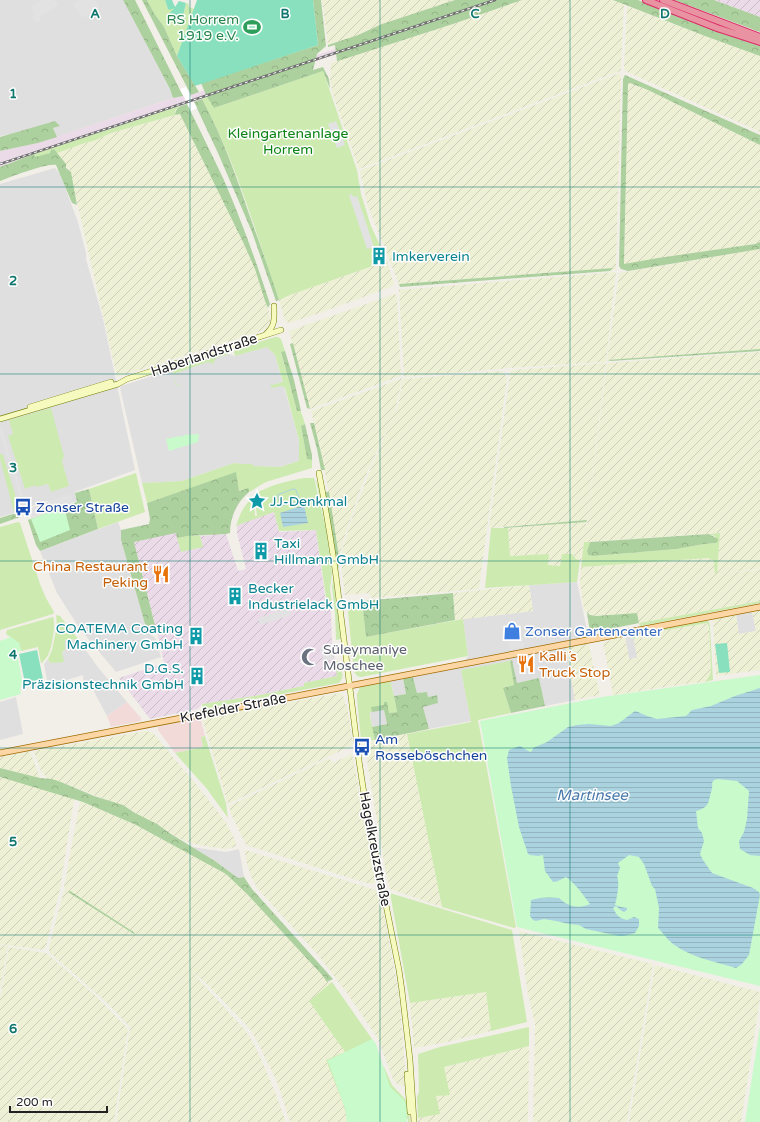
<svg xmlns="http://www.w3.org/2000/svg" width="760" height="1122" viewBox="0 0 760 1122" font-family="'Varela Round',sans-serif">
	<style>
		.residential { fill: #e0dfdf }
		.commercial { fill: #f2dad9 }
		.industrial { fill: url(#industrial-furrows) }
		.railway { fill: #ebdbe8 }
		.farmland { fill: url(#farmland-furrows) }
		.grass { fill: #cdebb0 }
		.forest { fill: url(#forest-crowns) }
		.park { fill: #c8facc }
		.pitch { fill: #88e0be }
		.parking { fill: #e2e2e2 }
		.water { fill: url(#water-rules) }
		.pier { fill: #fff }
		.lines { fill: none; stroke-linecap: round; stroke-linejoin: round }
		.stream { stroke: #aad3df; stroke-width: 1 }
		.secondary-casing { stroke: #707d05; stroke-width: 6 }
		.primary-casing { stroke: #a06b00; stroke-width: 7 }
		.highway-casing { stroke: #dc2a67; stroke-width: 8 }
		.secondary { stroke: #f7fabf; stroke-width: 5 }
		.primary { stroke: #fcd6a4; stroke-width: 5.5 }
		.highway { stroke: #e892a2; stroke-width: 6 }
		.rail-casing { stroke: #707070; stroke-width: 2.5 }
		.rail { stroke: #fff; stroke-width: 1; stroke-dasharray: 3; stroke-linecap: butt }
		.grid { fill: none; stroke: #0f766e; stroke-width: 1; stroke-opacity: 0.55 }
		.labels { text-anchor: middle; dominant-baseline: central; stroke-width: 3; stroke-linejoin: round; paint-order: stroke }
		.leisure-label { font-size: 14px; fill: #27864d; stroke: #fff; text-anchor: end }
		.park-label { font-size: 14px; fill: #0c8416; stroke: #fff }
		.culture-label { font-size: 14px; fill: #0d838f; stroke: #fff; text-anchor: start }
		.street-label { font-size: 14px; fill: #222; stroke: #fff }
		.transit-label { font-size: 14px; fill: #164399; stroke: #fff; text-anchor: start }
		.food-label { font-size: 14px; fill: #c56008; stroke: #fff; text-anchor: end }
		.shop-label { font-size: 14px; fill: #366cbe; stroke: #fff; text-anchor: start }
		.worship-label { font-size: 14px; fill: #5b616d; stroke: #fff; text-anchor: start }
		.water-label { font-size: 15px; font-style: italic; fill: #4a7aab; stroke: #fff }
		.grid-label { font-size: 13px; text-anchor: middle; font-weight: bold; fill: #0f766e; stroke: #fff; stroke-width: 3; stroke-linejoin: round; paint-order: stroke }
	</style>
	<defs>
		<pattern id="industrial-furrows" width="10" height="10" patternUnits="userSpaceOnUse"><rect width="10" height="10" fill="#ebdbe8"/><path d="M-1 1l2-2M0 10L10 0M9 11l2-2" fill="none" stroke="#c9bcc7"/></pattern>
		<pattern id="farmland-furrows" width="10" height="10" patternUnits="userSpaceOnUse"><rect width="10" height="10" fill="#eef0d5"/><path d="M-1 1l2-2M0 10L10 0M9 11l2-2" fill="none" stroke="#ccceb7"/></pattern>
		<pattern id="forest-crowns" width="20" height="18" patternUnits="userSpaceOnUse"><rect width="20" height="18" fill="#add19e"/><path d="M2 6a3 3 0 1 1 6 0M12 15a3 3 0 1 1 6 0" fill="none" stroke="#95b388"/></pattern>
		<pattern id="water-rules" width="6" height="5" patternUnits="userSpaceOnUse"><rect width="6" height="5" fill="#aad3df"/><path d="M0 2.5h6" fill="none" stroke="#92b5bf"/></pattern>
	</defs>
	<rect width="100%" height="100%" fill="#f2efe9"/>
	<path class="residential" d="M0 0H123L170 89 173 98 57 137 53 128 59 126 0 136Z
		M55 168 60 174 78 222 86 253V259L103 319 135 470 75 492 77 502 45 501 14 513 0 517V184Z
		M267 347 275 355 299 440V461L280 467 253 466 252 464H243L234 463 182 481 142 483 120 388 121 386 225 353 235 356Z
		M118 522 121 530V540L147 631 156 639 161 657 116 672 80 629 57 593 40 551Z
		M577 582 588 635 566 647 575 700 545 706 539 678 517 683 461 670 471 721 429 729 423 707 436 695 428 697 427 692 417 693 413 677 460 667 468 656 463 619 533 611 529 585Z
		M752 611 756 631 739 634 736 615Z
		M633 634 638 658 629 659 625 635Z
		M78 639 97 666 127 702 107 716 92 688 84 689 83 675 48 686 44 664 48 659 50 663 65 650V640Z
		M403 678 406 694 394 696 390 680Z
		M16 697 23 734 0 740V702Z
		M384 709 387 724 372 727 370 712Z
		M192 847 226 852 239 849 244 877 238 878 215 861Z"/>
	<path class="commercial" d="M127 702 141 718V721L111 727 107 716Z
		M198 719 201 720 205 736 201 737 203 747 175 753 158 730V727Z"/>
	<path class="industrial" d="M714 0H760V17L754 15Z
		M274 512 279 532 316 530 326 603 331 612 332 644 338 676 304 683 305 686 255 696 202 704 198 709 150 719 119 678 164 663 158 636 134 542 176 532 203 547 200 536 226 534 238 571 246 569 237 533V525Z"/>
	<path class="railway" d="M369 38 371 43 34 154 0 167V151L38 143 173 98 199 92 262 71 270 70Z"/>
	<path class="farmland" d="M322 0H455L382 24 358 35 328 45Z
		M522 0H613L624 4 621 69 620 71 359 169 333 95 330 80 331 63 453 24Z
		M627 6 705 36 760 56V132L625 71 624 69Z
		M617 74H620L621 76 616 269 610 271 612 268 399 284 368 206 360 172 361 170Z
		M630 83 648 90 760 145V242L755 244 658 258 624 265 628 84Z
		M180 114 243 242 255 269 265 301 268 308 270 317V323L265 329 253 334 117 377 70 171 57 153 85 143 96 140 111 133Z
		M760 249V349L607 360 619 273Z
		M387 261 394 284 391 287 317 314 289 323 285 321 279 300 290 295Z
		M616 272 606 362 510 368 404 377 399 290Z
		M395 294 397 296 401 376 310 409 299 365 289 331Z
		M760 352V569L724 573 760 570V601L639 623 637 613 596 616 590 615 584 610 580 583 581 567 709 558 714 561 715 563V573H717L720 533 584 542 581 560 576 559 574 557 562 554 560 566 548 565 549 554 510 556 508 528 586 522V529L607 363Z
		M606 363 587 520 489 528 510 373 512 370Z
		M502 371 507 378 479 589 371 598 369 593 345 595 342 568 341 558 342 550 354 512 370 470 398 406 403 379Z
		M402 378 398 399 394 415 369 468 360 490 342 545 339 557 323 460 311 411 398 380Z
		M529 585 533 611 455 620 453 593Z
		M760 610V670L716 676 713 619 736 615 739 634 756 631 752 611Z
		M703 623H706L709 627 711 667 710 675 705 682 684 684 613 695 603 643 625 635 629 659 637 658 634 641 636 635Z
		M583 643 588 644 589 646 600 695 575 700 566 647Z
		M341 693 343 695 345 704 347 705 353 745 228 804 202 718Z
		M147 731 153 733 195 783 225 821 235 840 236 844 235 847 226 849 219 848 193 844 178 838 157 824 135 813 132 810 61 782 47 778 41 771 34 752V751Z
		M407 734 442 907 390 889 386 873 368 768 366 748V743L382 739Z
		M30 751 40 778 0 768V757Z
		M352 754 358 783 359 796 377 878 376 882 372 884 366 883 246 845 231 814 229 806 329 758 333 763Z
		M0 777 74 799 60 889 46 947 43 950 0 944Z
		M80 801 136 825 226 874 248 895 322 975 327 982H332L309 1001 345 1052 326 1060 343 1103 348 1122H290L277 1082 256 1039 250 1029 205 982 192 972 245 1030 254 1044 265 1068 275 1092 286 1122H116L130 1027 106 1002 49 952V947L63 894 65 890 64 887Z
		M245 850 376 890 378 897 381 898 399 995 406 1080V1084L405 1086H403L397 1084 393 1079 377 1037 344 989 318 955 264 896 256 886 251 876 246 861Z
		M519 931 653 964 627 1122H533L535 1024 527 989Z
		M0 945 8 946 0 990Z
		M9 947 46 953 94 994 128 1029 114 1122H0V998Z
		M655 965 760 992V998L741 1122H629Z
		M486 992 491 1031 447 1042 414 1048 410 1003Z
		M529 1046 528 1122H418V1118L439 1114 436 1096 444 1067Z"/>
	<path class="grass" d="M147 0H165L168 9 175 7 182 20 186 3 189 4V7L194 9 177 56 164 27 154 13Z
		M323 71 357 170 361 194 371 226 387 261 290 295 279 300C256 234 236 161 202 99L207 97 214 108Z
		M179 106 175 111V115L111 133 96 140 85 143 57 153 54 149 50 153 35 158 34 154Z
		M275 337H278L281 339 285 351 281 353 297 411H301V414H302L305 424 301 426 307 458 312 460V468L266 482 249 492 244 489 239 491 235 473 147 503 142 483 182 481 234 463 243 464H252L253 466 280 467 299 461V440L285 388 282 386 271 388V384L272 385 283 382 275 355 267 347 235 356 234 352 236 349Z
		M225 353 229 354 216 358 213 364 208 362 173 374 177 386 180 385V386H176L173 371 175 370Z
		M51 408 64 456 62 461 69 486 51 492 48 484 36 487 35 485 25 489 8 436 13 434 9 420Z
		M0 454H2L3 455 19 507H18L19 510 14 512 0 459Z
		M136 473 145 512 98 529 89 489Z
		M304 478H314L326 529 332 573 330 589 332 603 327 604 316 530 279 531 274 512 238 525 236 527C239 515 244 505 253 497L254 498 255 516H257L256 508 261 504 260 502H256L255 494C270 485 287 481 304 478Z
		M315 479 319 486 324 513 327 528 335 581 334 586 341 639 336 640 335 612 332 587 334 575 326 527 323 513 318 489Z
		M18 522 20 523 40 584 46 598 54 612 53 614 0 630V527Z
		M491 528H508L510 556 549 554 548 565 560 566 562 554H572L576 559 580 560 577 582 485 588Z
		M720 533 717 573 715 574 714 561 709 558 581 567 584 542H590L587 551 588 555 593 556 677 549 704 544 716 543 715 536 709 534Z
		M187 536H200L203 547 181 552 177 538Z
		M362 601 366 637 463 619 468 656 361 677 357 676 354 672 347 602Z
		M760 601V603L640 626 639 623Z
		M56 615 60 616 78 639 65 640V650L62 652 64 662 50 663 48 659 52 650 57 626Z
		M53 617C56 625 52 648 48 655 47 658 44 660 42 663H41L38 647 21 651 19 643 6 634 7 630Z
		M706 620 709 622 710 627 713 680 705 682 710 675 711 667 709 627 707 623 638 635 635 637 634 641 633 634Z
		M338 661C341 669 346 676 339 683L203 709 202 704 255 696 304 686V683L337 676 335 662Z
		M510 661 514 685 503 688 511 713 478 720 516 927 514 928 442 907 407 734 471 722 461 670Z
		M390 680 394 696 397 712 389 713 384 705 372 708V712H370V716L375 740H361L357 699V694L360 687Z
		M205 736 226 803 228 818 207 789 175 753 203 747 201 737Z
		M390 893 512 930 527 1022 491 1031 486 992 410 1003Z
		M332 982 372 1039 379 1064 384 1067 392 1085 406 1100 408 1106 410 1122H408V1119L348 1122 343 1103 326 1060 345 1052 309 1001Z
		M529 1027V1046L444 1067 450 1095 436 1096 440 1114 418 1118 417 1097 419 1092 418 1054 440 1047Z"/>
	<path class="forest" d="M123 0H135L183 96 173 98 170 89Z
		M142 0H147L154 13 164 27 177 56 199 92 191 95 190 93Z
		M313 0H321L326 46 317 54 313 70 323 67 329 79 330 89 323 71 214 108 207 97 201 83 318 45Z
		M455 0H522L453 24 338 61H337L335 45 328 47V45L358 35 382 24Z
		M613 0H638L722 33 760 46V56L705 36Z
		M674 0H714L760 17V32Z
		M625 75 760 135V145L648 90 630 83 628 84 624 264 658 258 755 244 760 242V249L628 271 621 269 619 266 623 79Z
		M202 99C224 139 238 182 253 225 262 250 271 275 279 300L276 301 252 232 218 153 194 102Z
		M187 104C199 128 211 153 223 178 241 219 256 261 270 304L268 308 265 301 255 269 243 242 180 114 175 115C176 107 180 106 187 104Z
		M55 121 60 126 53 128 57 137 38 143 0 151V137Z
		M54 149 66 164V168L71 172 77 205 72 203 56 165C46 163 11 177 0 181V167L34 154 35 157 50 153 51 150Z
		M613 268 610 271 400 287 399 284Z
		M293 343 310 409 307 408 290 344Z
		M760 349V351L611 361 607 360Z
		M285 351 294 380 301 411H297L281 352Z
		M310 423H314L325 470H321L317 449Z
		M305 424 312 455V460L307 459 301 426Z
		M236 472 239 491 248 488 249 489V492C237 502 230 517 230 533L226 534 187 536 177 538 176 533 134 542 156 629 147 631 121 540V530L149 524 150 519 147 503Z
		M89 489 98 529 40 551 36 545 28 520 77 502 75 493Z
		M325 492H329L339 557 338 573Z
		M19 512 20 517 0 524V518Z
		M587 520 586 522 504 528V527Z
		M709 534 718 539V541L716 543 704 544 677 549 593 556 588 555 587 551 590 542Z
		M453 593 455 620 366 637 362 601Z
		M587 612 590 615 596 616 637 613 639 623 590 633Z
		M512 660 517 683 539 678 545 706 511 713 503 688 514 685 510 661Z
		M413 677 417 693 427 692 428 697 437 695 438 703 423 707 429 729 375 740 372 727 387 724 384 710 372 712 371 707 384 705V702H387L389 713 397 712 394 696 406 694 403 678Z
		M0 768 40 778 52 779 61 782 94 796 123 805 135 813 157 824 171 834 215 861 238 878 244 877 252 889 333 979 327 982 322 975 248 895 226 874 136 825 83 802 0 777Z
		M70 891 135 933 134 934 68 892Z"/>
	<path class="park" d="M199 434 198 442 169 451 166 439 180 436 182 437 184 435Z
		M64 507 70 530 40 542 31 519Z
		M11 637 19 643 21 651 17 652 22 681 20 690 21 694 0 700V641Z
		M760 675V986L517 927 480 721 602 697Z
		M760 1026V1122H745Z
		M372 1039 376 1044 390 1087 404 1100 406 1105 407 1122H347L345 1108 329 1064 327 1061Z"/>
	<path class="pitch" d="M165 0H172L175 7 179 1 186 3 182 20 175 23 169 14 174 8 170 10 168 9Z
		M197 0H313L318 45 195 86 177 56Z
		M727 643 730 672 719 673 715 644Z
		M37 650 43 679 25 683 19 654Z"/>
	<path class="parking" d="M41 0H55L58 5 40 17 42 20 36 23 32 16 34 15 30 8Z
		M79 0H96L100 7 82 18 73 4Z
		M336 121 345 145 337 148 328 124Z
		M351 194 354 197 357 196 374 247 367 249 349 195Z
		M0 424 23 495 20 496 0 434Z
		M71 494 73 503 31 518 27 509Z
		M289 608 291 615 260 625 258 618Z
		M523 639 525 647 510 650 508 642Z
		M327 646 328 649 331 648 334 659 324 662 320 648Z"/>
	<path class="water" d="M304 505 308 523 283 527 280 513Z
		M760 688V856L750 855 740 849 739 841 744 832 747 819 749 791 737 781 718 779 714 780 712 783C713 788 711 791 710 796 708 806 706 808 696 811L698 828 702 833 704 841 700 854 703 860 712 873 753 888 759 892 760 895 749 955 742 964 736 968C716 962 694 958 676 946 669 942 664 934 658 928L659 908 655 889 652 886 644 864 639 857 629 855 618 863 620 868 617 876C620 883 617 897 615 905L621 907 627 908V910L624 912 622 911 616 906 613 908C617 916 619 918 627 920L634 917 639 919V926L635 933 624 936H619L586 929 579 925 569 924 556 921 544 919 536 921 533 920 530 916 531 900C540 897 550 897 559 898 568 907 579 909 590 904 583 895 576 884 566 877 561 879 558 882 553 882L545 871 543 855 538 856 530 855 528 854 519 827 511 786 507 758 509 750 520 746 530 752 532 751 533 748 547 742 568 727 577 725 589 724 611 726 619 723 635 711 638 712 647 716 657 719 686 716 692 710 711 706 735 696Z"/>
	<path class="pier" d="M186 87 197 108 191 111 180 89Z"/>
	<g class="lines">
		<path class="stream" d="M294 489 296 490 299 498 298 500 295 502 281 506 278 498V495Z"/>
		<g class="secondary-casing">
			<path id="secondary" d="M266 334C276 325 274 318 274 306
				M30 407 111 382
				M0 419 118 384 127 379 281 330
				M319 473C327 515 334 557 339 600L359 761 365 800 399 970 402 991 410 1060 414 1122
				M407 1074 410 1112"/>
		</g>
		<g class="primary-casing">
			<path id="primary" d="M0 753 760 607"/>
		</g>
		<g class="highway-casing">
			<path id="highway" d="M646 0 717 28 760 42
				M663 0 760 37"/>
		</g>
		<use href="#secondary" class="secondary"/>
		<use href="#primary" class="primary"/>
		<use href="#highway" class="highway"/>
		<g class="rail-casing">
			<path id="rail" d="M0 164 495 0"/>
		</g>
		<use href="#rail" class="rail"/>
	</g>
	<path class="grid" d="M190 0V1122M380 0V1122M570 0V1122M0 187H760M0 374H760M0 561H760M0 748H760M0 935H760"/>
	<defs>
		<g id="stadium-bare" transform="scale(1.38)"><path d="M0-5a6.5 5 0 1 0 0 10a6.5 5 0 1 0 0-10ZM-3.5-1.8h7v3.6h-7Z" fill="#2e9e5b" stroke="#fff" stroke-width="2.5" paint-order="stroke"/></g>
		<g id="building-bare" transform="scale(1.38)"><path d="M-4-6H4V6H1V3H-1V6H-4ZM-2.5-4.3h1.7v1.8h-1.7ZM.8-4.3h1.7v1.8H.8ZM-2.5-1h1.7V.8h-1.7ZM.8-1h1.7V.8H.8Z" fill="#0f9aa8" stroke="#fff" stroke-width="2.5" paint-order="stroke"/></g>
		<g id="sight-bare" transform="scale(1.38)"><path d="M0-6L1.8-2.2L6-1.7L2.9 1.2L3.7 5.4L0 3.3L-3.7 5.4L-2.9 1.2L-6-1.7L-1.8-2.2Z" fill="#0f9aa8" stroke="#fff" stroke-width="2.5" paint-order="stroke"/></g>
		<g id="bus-bare" transform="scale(1.38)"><path d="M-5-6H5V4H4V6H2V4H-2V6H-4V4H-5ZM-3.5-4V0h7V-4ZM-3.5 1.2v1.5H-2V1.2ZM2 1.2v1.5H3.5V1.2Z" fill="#1a4fb4" stroke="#fff" stroke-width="2.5" paint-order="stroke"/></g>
		<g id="restaurant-bare" transform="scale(1.38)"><path d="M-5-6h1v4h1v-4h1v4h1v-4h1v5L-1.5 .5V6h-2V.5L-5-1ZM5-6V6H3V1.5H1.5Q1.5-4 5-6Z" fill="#e8710a" stroke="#fff" stroke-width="2.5" paint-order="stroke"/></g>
		<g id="shop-bare" transform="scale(1.38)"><path d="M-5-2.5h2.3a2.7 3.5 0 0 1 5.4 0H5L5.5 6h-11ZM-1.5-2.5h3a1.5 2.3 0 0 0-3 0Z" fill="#3f7fe0" stroke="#fff" stroke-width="2.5" paint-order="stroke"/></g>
		<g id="mosque-bare" transform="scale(1.38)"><path d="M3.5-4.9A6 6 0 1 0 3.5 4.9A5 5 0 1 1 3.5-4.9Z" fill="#6b7280" stroke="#fff" stroke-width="2.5" paint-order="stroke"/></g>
	</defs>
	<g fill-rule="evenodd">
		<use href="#stadium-bare" x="252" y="27"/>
		<use href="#building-bare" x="379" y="256"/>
		<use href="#sight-bare" x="257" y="501"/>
		<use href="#bus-bare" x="23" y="507"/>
		<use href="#building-bare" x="261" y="551"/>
		<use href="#restaurant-bare" x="161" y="574"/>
		<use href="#building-bare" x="235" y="596"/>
		<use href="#shop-bare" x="512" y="631"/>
		<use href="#building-bare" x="196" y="636"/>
		<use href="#mosque-bare" x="310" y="657"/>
		<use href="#restaurant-bare" x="526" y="664"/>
		<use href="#building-bare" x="197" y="676"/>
		<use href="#bus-bare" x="362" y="747"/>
	</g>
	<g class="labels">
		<g class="leisure-label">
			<text x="239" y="19">RS Horrem<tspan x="239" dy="16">1919 e.V.</tspan></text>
		</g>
		<g class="park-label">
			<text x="288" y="133">Kleingartenanlage<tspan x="288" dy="16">Horrem</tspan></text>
		</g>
		<g class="culture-label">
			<text x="392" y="256">Imkerverein</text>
			<text x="270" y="501">JJ-Denkmal</text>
			<text x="274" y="543">Taxi<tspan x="274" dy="16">Hillmann GmbH</tspan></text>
			<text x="248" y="588">Becker<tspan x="248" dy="16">Industrielack GmbH</tspan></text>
			<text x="183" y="628" text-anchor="end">COATEMA Coating<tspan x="183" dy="16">Machinery GmbH</tspan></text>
			<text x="184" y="668" text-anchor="end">D.G.S.<tspan x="184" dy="16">Präzisionstechnik GmbH</tspan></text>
		</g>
		<g class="street-label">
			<text transform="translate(204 355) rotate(-18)">Haberlandstraße</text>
			<text transform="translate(233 708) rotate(-11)">Krefelder Straße</text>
			<text transform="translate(375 849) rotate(79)">Hagelkreuzstraße</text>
		</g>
		<g class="transit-label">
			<text x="36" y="507">Zonser Straße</text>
			<text x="375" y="739">Am<tspan x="375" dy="16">Rosseböschchen</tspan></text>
		</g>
		<g class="food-label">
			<text x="148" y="566">China Restaurant<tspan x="148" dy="16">Peking</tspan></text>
			<text x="539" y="656" text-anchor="start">Kalli´s<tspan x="539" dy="16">Truck Stop</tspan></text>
		</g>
		<g class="shop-label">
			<text x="525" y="631">Zonser Gartencenter</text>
		</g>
		<g class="worship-label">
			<text x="323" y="649">Süleymaniye<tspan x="323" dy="16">Moschee</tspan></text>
		</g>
		<g class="water-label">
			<text x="592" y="795">Martinsee</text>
		</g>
	</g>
	<g class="grid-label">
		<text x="95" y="18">A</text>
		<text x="285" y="18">B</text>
		<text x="475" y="18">C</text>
		<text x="665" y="18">D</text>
		<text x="13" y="98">1</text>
		<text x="13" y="285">2</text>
		<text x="13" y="472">3</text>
		<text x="13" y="659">4</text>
		<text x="13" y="846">5</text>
		<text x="13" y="1033">6</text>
	</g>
	<path d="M10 1106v6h97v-6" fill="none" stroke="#222222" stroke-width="2"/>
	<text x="16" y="1106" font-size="12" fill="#222222" stroke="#ffffff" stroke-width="3" paint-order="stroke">200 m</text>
</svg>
